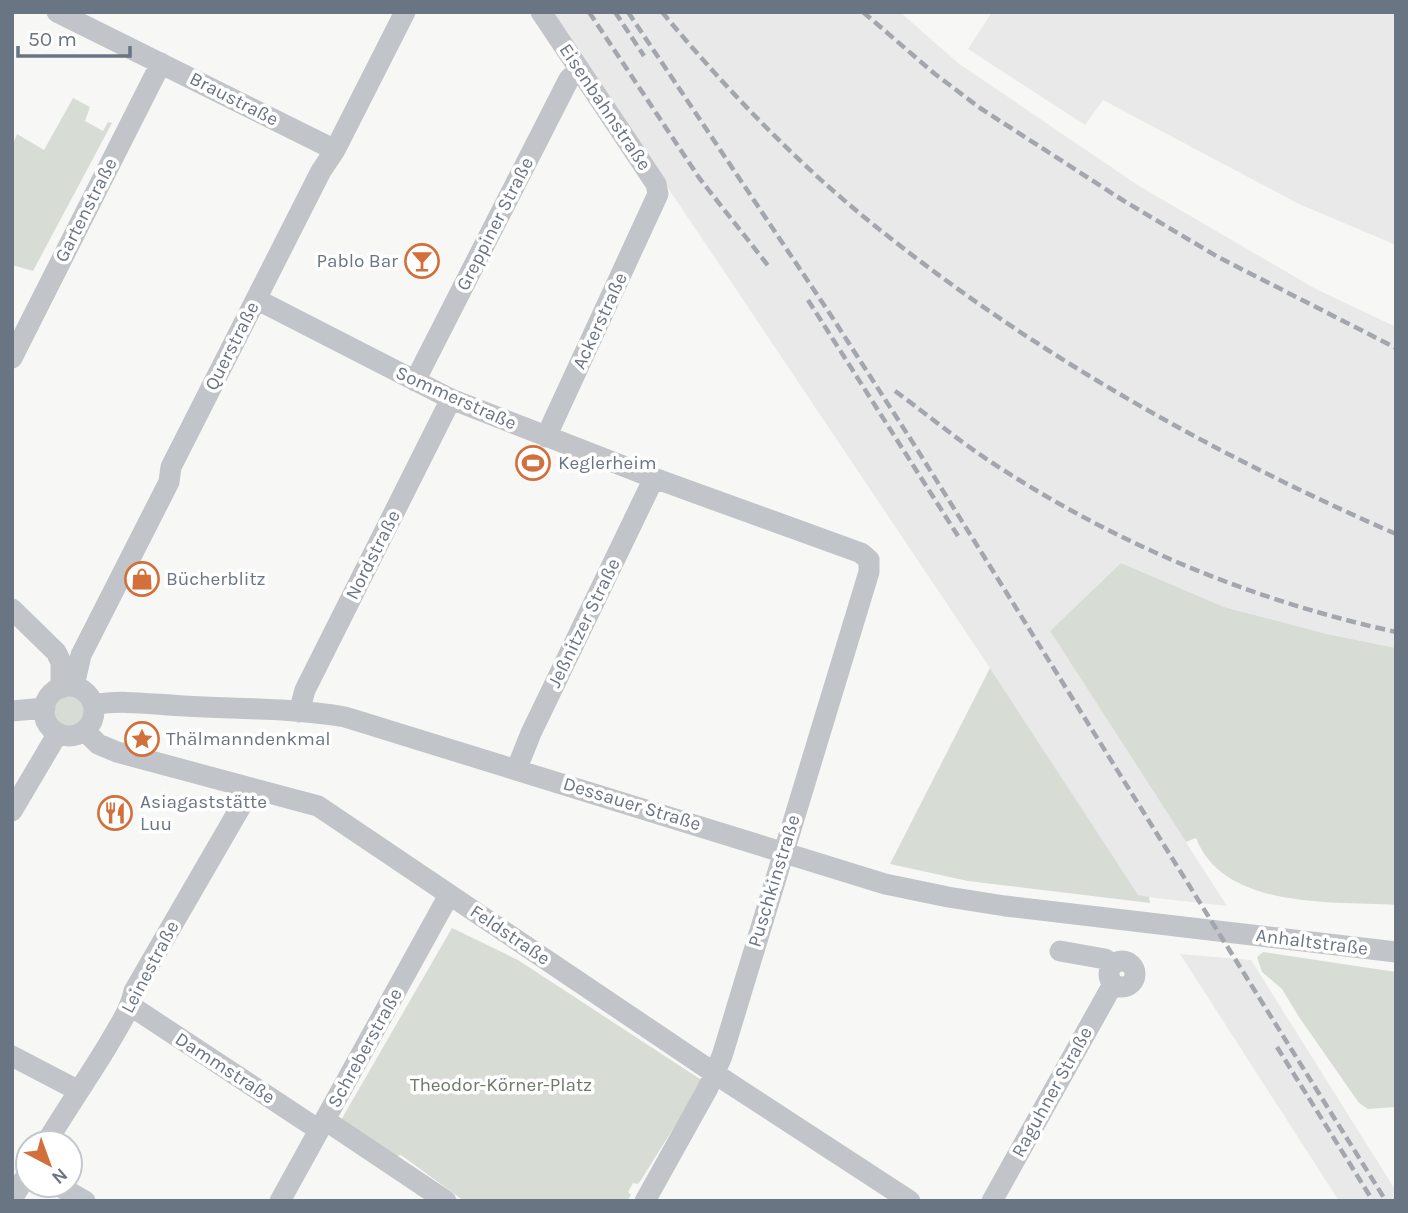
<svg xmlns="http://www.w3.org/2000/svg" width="1408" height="1213" viewBox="0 0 1408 1213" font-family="Karla,sans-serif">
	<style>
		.built { fill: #e8e9e8 }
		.green { fill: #d7dcd5 }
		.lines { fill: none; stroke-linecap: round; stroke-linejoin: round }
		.minor { stroke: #c1c4c8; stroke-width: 21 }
		.rail { stroke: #a3a7ad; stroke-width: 4.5; stroke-dasharray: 10 5; stroke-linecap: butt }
		.labels { text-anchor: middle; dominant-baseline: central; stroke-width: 7; stroke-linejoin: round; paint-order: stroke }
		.street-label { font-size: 19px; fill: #6a7583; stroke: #fff }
		.poi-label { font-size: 19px; fill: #6a7583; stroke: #fff; text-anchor: start }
		.park-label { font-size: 19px; fill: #6a7b68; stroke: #fff }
	</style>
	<rect width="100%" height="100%" fill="#f7f8f5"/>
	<path class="built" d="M550 12H900L958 63 1139 186 1314 288 1396 327V648L1327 634 1224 607 1121 563 1050 631 1227 906 1138 896 990 668Z
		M992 12H1396V245L1299 204 1103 100 1085 125 968 49Z
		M1180 954 1251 960 1396 1191V1201H1339Z"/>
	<path class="green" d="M73 98 90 107 85 121 103 131 108 122 112 123 33 271 12 265V147L17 134 44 150Z
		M1121 563 1224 607 1327 634 1396 648V905C1332 901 1224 910 1196 838L1186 842 1050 631Z
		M990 668 1138 895 1149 897 1150 903 968 881 890 864Z
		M53 711a17 17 0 1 1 34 0a17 17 0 1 1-34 0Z
		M452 928 518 960 703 1081 641 1180 638 1184 633 1183 628 1192 631 1195 627 1201H464L401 1155 393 1157 341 1120Z
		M1263 952 1396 972V1107L1368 1109 1359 1103 1299 1017 1282 989 1262 972 1257 957Z"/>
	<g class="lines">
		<path class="minor" d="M57 12 335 150
			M541 12 656 184 658 194 546 437
			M256 299 451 399 654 478 861 553 869 560V572L722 1056 708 1088 645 1201
			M12 358 161 63
			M415 381 569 79 579 70
			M12 609 56 652 61 662V688
			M74 686 81 655 169 482 171 467 321 171 335 150 405 12
			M44 711a25 25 0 1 1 50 0a25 25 0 1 1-50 0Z
			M94 705C122 699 156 705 185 706 238 709 293 708 345 717L885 884 948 897 1005 906 1396 952
			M12 711 45 708
			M299 712 305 690 451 399
			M85 731 98 744 117 752 318 806 729 1083 910 1201
			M517 768 531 733 654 478
			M12 811 58 733
			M1060 951 1105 959 1113 965
			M1109 974a13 13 0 1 1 26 0a13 13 0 1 1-26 0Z
			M131 1006 319 1130
			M12 1056 79 1091
			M325 1120 446 1201
			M46 1143C66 1110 88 1078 108 1045 118 1027 130 1011 134 991L251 789
			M57 1185 85 1201
			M12 1199 28 1173
			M280 1201 449 895
			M992 1201 1113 984"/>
		<path class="rail" d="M589 12 700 179 770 268
			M615 12 644 56
			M628 12 832 317 915 446 1386 1201
			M662 12C721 83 787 153 858 212 1020 346 1204 450 1396 534
			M863 12 935 74 980 108 1124 201 1218 257 1396 348
			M808 300 958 536
			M895 391C928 415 960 442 994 464 1118 545 1251 600 1396 632
			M1277 1047 1373 1201"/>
	</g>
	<defs>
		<g id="bar-ring" transform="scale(1.75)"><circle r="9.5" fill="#fff" stroke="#d26f3b" stroke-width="1.5"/><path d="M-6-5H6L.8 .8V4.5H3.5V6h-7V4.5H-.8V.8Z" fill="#d26f3b"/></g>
		<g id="stadium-ring" transform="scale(1.75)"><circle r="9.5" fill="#fff" stroke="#d26f3b" stroke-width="1.5"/><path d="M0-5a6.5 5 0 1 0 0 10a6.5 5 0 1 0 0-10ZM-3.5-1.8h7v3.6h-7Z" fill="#d26f3b"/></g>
		<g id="shop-ring" transform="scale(1.75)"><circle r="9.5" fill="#fff" stroke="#d26f3b" stroke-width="1.5"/><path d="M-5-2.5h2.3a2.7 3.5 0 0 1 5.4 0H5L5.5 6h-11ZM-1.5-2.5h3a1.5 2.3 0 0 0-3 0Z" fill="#d26f3b"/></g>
		<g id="sight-ring" transform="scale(1.75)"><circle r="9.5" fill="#fff" stroke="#d26f3b" stroke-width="1.5"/><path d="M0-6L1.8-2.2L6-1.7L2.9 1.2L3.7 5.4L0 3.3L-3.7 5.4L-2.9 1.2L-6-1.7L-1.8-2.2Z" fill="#d26f3b"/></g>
		<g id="restaurant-ring" transform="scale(1.75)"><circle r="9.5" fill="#fff" stroke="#d26f3b" stroke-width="1.5"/><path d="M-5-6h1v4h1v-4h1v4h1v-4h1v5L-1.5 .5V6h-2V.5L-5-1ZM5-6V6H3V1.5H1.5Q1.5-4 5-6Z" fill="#d26f3b"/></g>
	</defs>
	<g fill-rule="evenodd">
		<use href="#bar-ring" x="422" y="261"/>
		<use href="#stadium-ring" x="533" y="463"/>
		<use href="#shop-ring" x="142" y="579"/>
		<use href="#sight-ring" x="142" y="739"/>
		<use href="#restaurant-ring" x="115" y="813"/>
	</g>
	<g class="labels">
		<g class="street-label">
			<text transform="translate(234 99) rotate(27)">Braustraße</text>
			<text transform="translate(605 107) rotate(56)">Eisenbahnstraße</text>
			<text transform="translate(86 210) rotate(-63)">Gartenstraße</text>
			<text transform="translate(495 224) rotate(-63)">Greppiner Straße</text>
			<text transform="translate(600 321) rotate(-65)">Ackerstraße</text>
			<text transform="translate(232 346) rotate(-63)">Querstraße</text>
			<text transform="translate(456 398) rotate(24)">Sommerstraße</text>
			<text transform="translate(373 555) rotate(-63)">Nordstraße</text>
			<text transform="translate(584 623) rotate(-64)">Jeßnitzer Straße</text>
			<text transform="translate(632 804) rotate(17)">Dessauer Straße</text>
			<text transform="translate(774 881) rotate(-73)">Puschkinstraße</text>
			<text transform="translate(510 935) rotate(34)">Feldstraße</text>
			<text transform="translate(1312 942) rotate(7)">Anhaltstraße</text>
			<text transform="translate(150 967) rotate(-62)">Leinestraße</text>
			<text transform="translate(365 1048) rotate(-61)">Schreberstraße</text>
			<text transform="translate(225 1068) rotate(33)">Dammstraße</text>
			<text transform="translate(1052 1092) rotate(-61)">Raguhner Straße</text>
		</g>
		<g class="poi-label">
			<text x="398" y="261" text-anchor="end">Pablo Bar</text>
			<text x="558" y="463">Keglerheim</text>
			<text x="166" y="579">Bücherblitz</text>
			<text x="166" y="739">Thälmanndenkmal</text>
			<text x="140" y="802">Asiagaststätte<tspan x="140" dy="22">Luu</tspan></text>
		</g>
		<g class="park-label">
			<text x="501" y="1085">Theodor-Körner-Platz</text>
		</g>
	</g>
	<rect width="1408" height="1213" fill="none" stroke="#6a7583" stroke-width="28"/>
	<g transform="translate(49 1164) rotate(139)"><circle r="33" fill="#ffffff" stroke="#c3c8cd" stroke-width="2"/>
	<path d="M0-5L12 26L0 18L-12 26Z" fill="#d26f3b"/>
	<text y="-10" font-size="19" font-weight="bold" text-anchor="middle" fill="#6a7583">N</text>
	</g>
	<path d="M18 46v10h112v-10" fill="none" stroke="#6a7583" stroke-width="3.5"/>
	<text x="28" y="46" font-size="21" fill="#6a7583" stroke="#ffffff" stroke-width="5" paint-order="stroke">50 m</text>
</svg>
